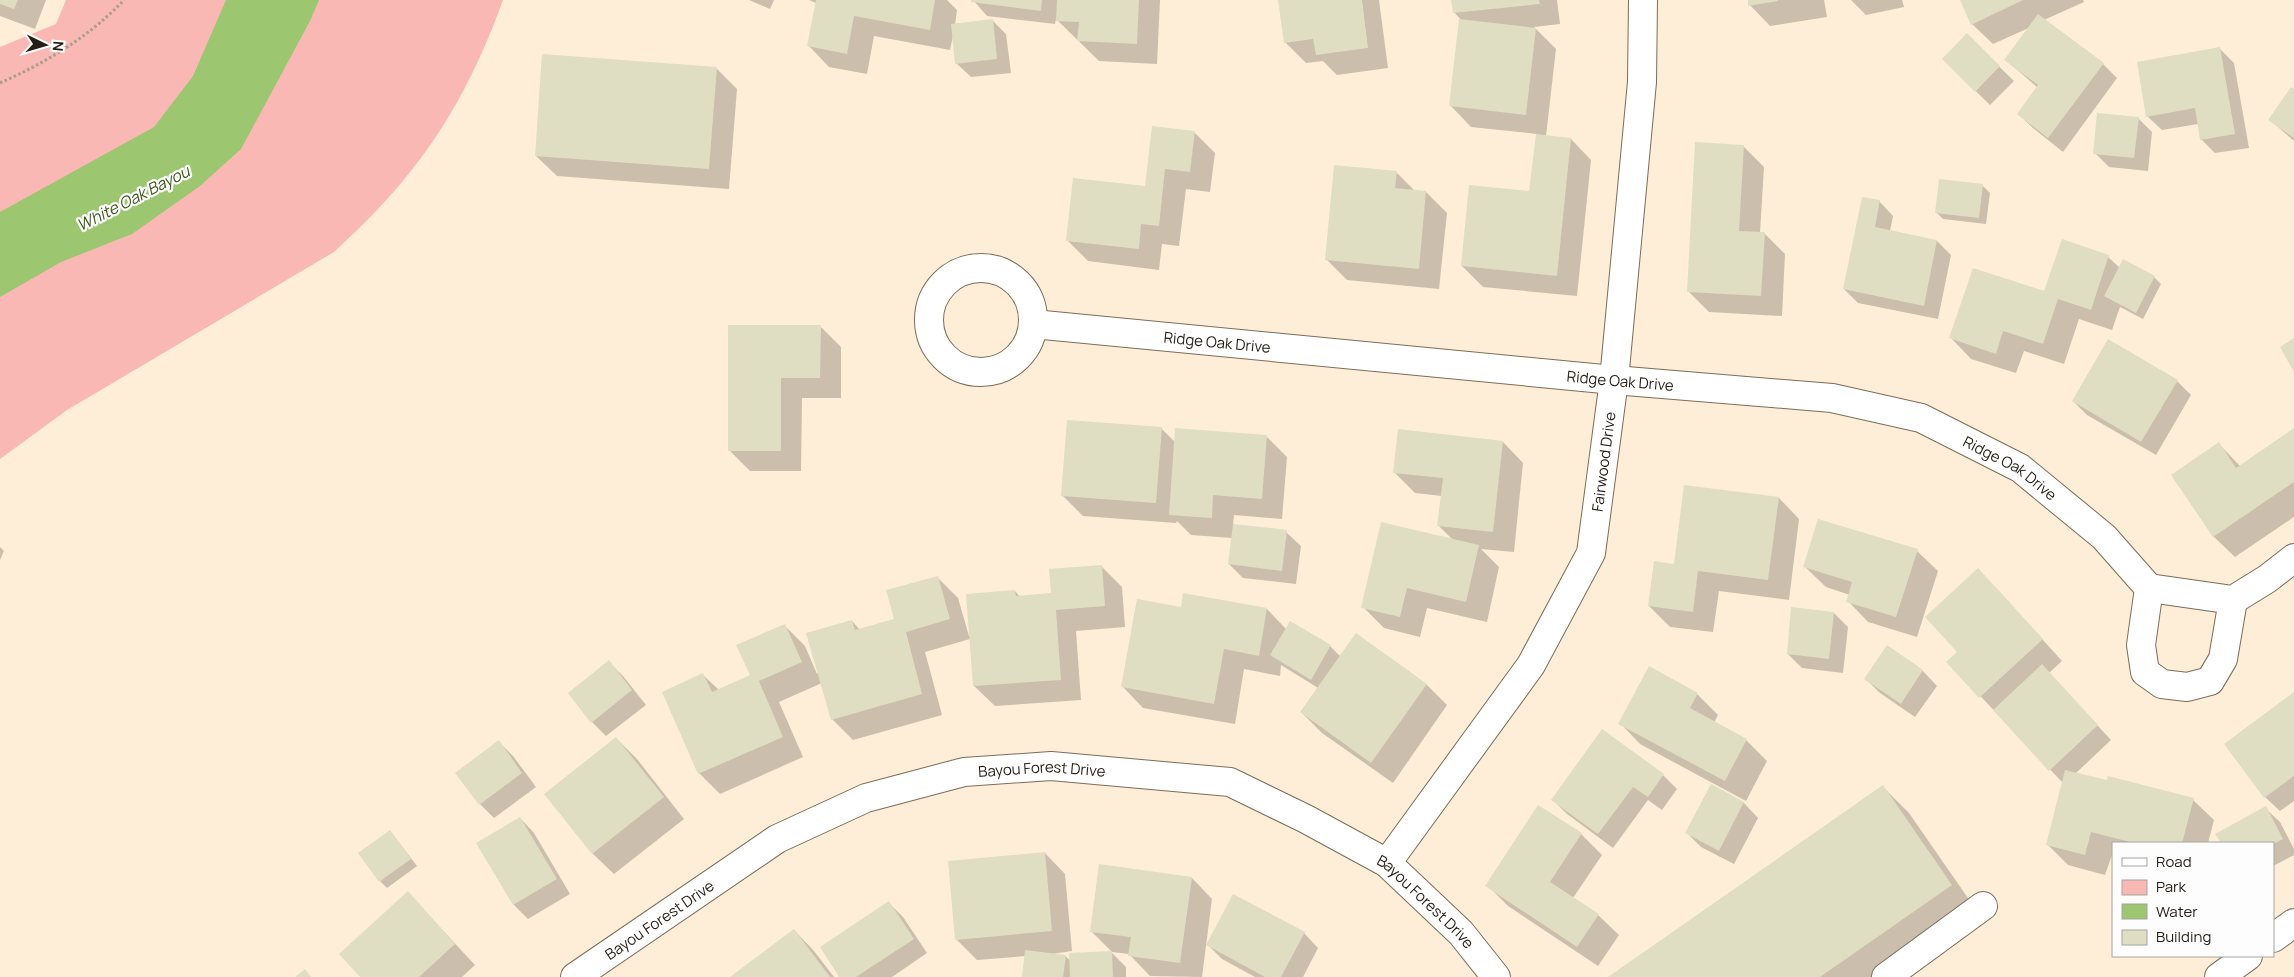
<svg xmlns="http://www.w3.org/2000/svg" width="2294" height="977" viewBox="0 0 2294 977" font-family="Manrope,sans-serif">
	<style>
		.green { fill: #f9b8b3 }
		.water { fill: #9cc66f }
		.shadow { fill: #0003 }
		.building { fill: #dfddc2 }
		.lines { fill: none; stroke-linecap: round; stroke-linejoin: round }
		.minor-casing { stroke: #7b6d59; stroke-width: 30 }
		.path { stroke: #a99d8c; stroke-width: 3; stroke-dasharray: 2.5 2.5; stroke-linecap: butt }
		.minor { stroke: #fff; stroke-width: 28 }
		.labels { text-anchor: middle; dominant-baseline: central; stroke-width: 4.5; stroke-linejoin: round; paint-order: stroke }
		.street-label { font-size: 15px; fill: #241e16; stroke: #fdfdfd }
		.water-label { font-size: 16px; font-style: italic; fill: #3d581b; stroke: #fdfdfd }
	</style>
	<rect width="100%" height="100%" fill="#feeed7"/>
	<path class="green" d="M66 0H503C464 107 418 176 334 252L67 410 0 459V47L56 24Z"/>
	<path class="water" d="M226 0H319L310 21 241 149 200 186 132 234 61 262 0 297V212L154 127 193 76Z"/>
	<path class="shadow" d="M0 0H46L35 29 0 16Z
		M749 0H774L770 9Z
		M809 0H947L957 10 955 25 992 20 1006 34 1011 73 971 77 956 63 953 36 950 50 874 36 867 74 829 67 809 46 816 3Z
		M973 0H1160L1157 64 1099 61 1056 19 1055 24 987 16Z
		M1280 0H1379L1388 68 1337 75 1323 61 1306 63 1286 43Z
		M1453 0H1557L1560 24 1534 27 1556 49 1546 136 1571 139 1591 160 1577 296 1483 287 1462 266 1530 193 1537 134 1471 127 1451 106 1462 21 1454 12Z
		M1749 0H1824L1827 17 1770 26 1750 5Z
		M1851 0H1902L1904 7 1866 15Z
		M1961 0H2083L2084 2 2044 20 2103 64 2117 78 2063 152 2033 128 2018 114 2038 88 2006 60 2031 27 1993 44 1972 24Z
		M1967 35 2014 81 1990 105 1943 59Z
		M2220 49 2234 63 2249 148 2215 153 2201 139 2198 124 2162 130 2147 116Z
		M716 68 737 89 729 189 557 176 536 156Z
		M2294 90V141L2270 120Z
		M2138 118 2152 132 2148 171 2109 167 2095 153Z
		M1194 132 1215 153 1210 192 1186 189 1179 246 1162 244 1159 270 1088 261 1067 240 1146 188Z
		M1743 146 1764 167 1760 233 1765 234 1785 254 1782 316 1709 312 1688 291Z
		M1396 172 1415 191 1426 192 1447 213 1439 289 1347 280 1326 259Z
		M1983 186 1990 193 1986 224 1943 219 1936 212Z
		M1879 201 1893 216 1890 231 1937 241 1951 255 1938 319 1858 303 1844 289Z
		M2108 257 2120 268 2154 277 2161 284 2143 319 2120 307 2112 330 2079 319 2064 364 2024 351 2016 373 1971 359 1951 338 2045 293Z
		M729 326H820L841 347V398H802L801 471H750L729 450Z
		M2177 381 2191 395 2156 455 2087 415 2073 401Z
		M1161 428 1175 442 1266 436 1287 457 1282 519 1234 515 1233 525 1286 532 1301 546 1296 584 1243 578 1229 564 1232 538 1191 535 1177 521 1176 523 1083 516 1063 496Z
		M2294 430V517L2235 557 2214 537 2173 476 2219 444 2241 467Z
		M1503 442 1523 463 1514 552 1481 549 1499 567 1487 622 1427 608 1420 637 1384 628 1363 607 1453 540 1439 526 1442 496 1415 493 1394 472Z
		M1779 498 1799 519 1789 600 1719 591 1713 632 1670 627 1649 606 1675 565Z
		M0 547 4 551 0 560Z
		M1917 551 1938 571 1917 637 1868 622 1848 601 1850 595 1826 587 1805 567Z
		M1101 566 1122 587 1125 627 1076 631 1081 700 995 706 974 686 970 639 925 652 942 715 853 740 832 719 822 683 779 702 803 757 720 794 699 773 703 675 719 690 751 676 784 625 805 646 817 674 852 621 860 630 896 620 937 577 958 598 969 636 1015 591 1020 597 1052 594Z
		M1998 590 2062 661 2049 673 2111 740 2075 774 2193 800 2214 820 2208 843H2113V852L2105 875 2068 865 2048 845 2063 783 1948 662 1959 652Z
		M1182 608 1267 609 1286 629 1330 646 1340 656 1356 634 1427 685 1447 705 1393 783 1322 733 1301 712 1318 688 1281 665 1280 676 1244 669 1235 724 1143 708 1123 687Z
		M1834 613 1848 627 1843 673 1802 668 1788 654Z
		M1887 647 1923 671 1937 686 1915 717 1880 693 1866 679Z
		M609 662 623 676 646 705 606 736 592 722Z
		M1650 668 1697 694 1718 715 1714 723 1746 740 1767 761 1746 801 1640 744 1620 723Z
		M2294 694V801L2280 811 2265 797 2226 745Z
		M616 738 637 759 684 819 614 874 593 854 546 794Z
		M499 742 513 756 536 787 494 818 480 804 457 773Z
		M1663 775 1677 789 1662 810 1648 800 1613 848 1567 814 1553 800Z
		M1711 786 1744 803 1758 818 1734 864 1701 847 1687 833Z
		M1883 787 1909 813 1977 911 1883 977H1610Z
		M2265 808 2280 822 2294 849V855L2273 866V843H2222L2217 834Z
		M520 818 534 833 570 894 528 919 514 905Z
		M390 831 417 866 387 888 380 881Z
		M1581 834 1602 855 1573 898 1598 915 1619 935 1598 966 1508 906 1487 885Z
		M1045 853 1065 874 1072 951 1052 954 1065 956 1071 961 1111 952 1126 967V977H1023L1026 956 977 960 957 940Z
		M1192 878 1212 899 1202 977 1150 976 1129 954 1112 952 1091 931Z
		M408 893 475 965 462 977H361Z
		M889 903 903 917 927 953 892 977H840Z
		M794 930 814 951 834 977H732Z
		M1304 933 1318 948 1303 977H1255L1222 959 1208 945Z"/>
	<path class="building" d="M0 0H18L14 9 0 4Z
		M816 0H935L930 30 854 16 847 54 807 46Z
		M971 0H1042L1041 11 971 2Z
		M1057 0H1139L1137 44 1077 41 1079 22 1056 21Z
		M1278 0H1362L1368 48 1316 55 1313 39 1284 43Z
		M1451 0H1539L1540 4 1453 13Z
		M1748 0H1778V1L1748 6Z
		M1960 0H2023L1971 25Z
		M2038 14 2104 63 2048 138 2017 114 2038 85 2004 60Z
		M993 19 997 59 955 64 951 24Z
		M1459 19 1536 28 1526 115 1449 106Z
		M1967 33 2000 66 1975 92 1942 59Z
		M2220 47 2235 134 2200 140 2195 108 2146 117 2137 62Z
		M542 54 717 67 709 169 535 156Z
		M2291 87 2294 89V138L2268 120Z
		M2097 113 2139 117 2134 158 2093 154Z
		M1152 126 1195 131 1190 172 1165 169 1159 226 1141 224 1139 249 1066 241 1073 178 1145 186Z
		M1536 134 1571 138 1557 276 1461 266 1469 185 1529 191Z
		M1695 142 1744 145 1739 231 1765 232 1761 296 1687 292Z
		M1334 165 1397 171 1395 188 1426 191 1419 269 1325 260Z
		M1939 179 1983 184 1979 218 1935 213Z
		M1862 197 1880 200 1875 227 1937 240 1924 306 1843 289Z
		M2062 239 2109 255 2091 310 2058 299 2043 344 2003 331 1996 354 1949 338 1973 268 2044 291Z
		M2123 259 2155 276 2136 313 2104 296Z
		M728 325H821L820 378H781V451H728Z
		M2294 338V372L2280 347Z
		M2108 339 2178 380 2141 442 2072 401Z
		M1067 420 1162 427 1156 503 1061 496Z
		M1175 428 1267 435 1262 499 1213 495 1212 518 1169 515Z
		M2294 428V482L2213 537 2171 475 2219 442 2236 468Z
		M1398 429 1503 441 1493 532 1437 526 1443 478 1393 473Z
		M1684 485 1779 497 1768 580 1698 571 1693 612 1648 606 1654 561 1674 564Z
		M1818 519 1918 549 1896 617 1846 602 1852 582 1803 567Z
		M1381 522 1479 545 1466 602 1407 588 1400 617 1361 608Z
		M1233 524 1287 530 1282 571 1228 564Z
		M1102 565 1105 606 1056 610 1061 680 973 686 966 594 1015 590 1016 596 1051 593 1049 569Z
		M1978 568 2043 639 1979 698 1946 662 1957 652 1925 617Z
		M938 576 950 619 906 632 922 694 831 720 806 633 852 620 855 630 894 619 886 590Z
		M1183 593 1267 608 1259 656 1224 649 1214 704 1121 687 1137 599 1181 607Z
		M1791 607 1834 612 1829 659 1787 654Z
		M1290 621 1331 645 1311 680 1270 655Z
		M785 624 802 662 759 681 783 737 698 774 662 692 703 673 712 692 750 675 736 645Z
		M1356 633 1427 684 1371 763 1300 712Z
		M1887 645 1923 670 1901 704 1864 679Z
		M609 660 632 690 591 723 568 693Z
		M2042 664 2098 725 2049 771 1993 710Z
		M1649 666 1698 693 1690 708 1747 739 1725 781 1618 724Z
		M2294 692V776L2264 798 2224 744Z
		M1602 729 1664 774 1648 797 1633 787 1598 834 1551 800Z
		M616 737 664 797 592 854 544 794Z
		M499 740 522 773 479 805 455 773Z
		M2065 770 2107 780 2108 776 2194 798 2182 843H2134L2091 832 2085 855 2046 845Z
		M1711 784 1744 802 1719 851 1685 833Z
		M1883 785 1952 885 1820 977H1608Z
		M1538 805 1582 833 1550 882 1599 914 1577 947 1485 886Z
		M2266 806 2283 839 2273 844 2221 843 2215 834Z
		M520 817 557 879 513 905 476 843Z
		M390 830 411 859 379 882 358 853Z
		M1045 852 1052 931 955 940 948 861Z
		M1099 864 1192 877 1180 963 1128 956 1131 937 1090 932Z
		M408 891 455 944 419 977H360L339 954Z
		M1233 894 1305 932 1281 977H1265L1206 945Z
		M889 901 914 939 856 977H839L820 947Z
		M794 929 830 977H730Z
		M1025 950 1066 955 1063 977H1022Z
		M1112 951 1113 977H1070L1069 953Z
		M305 969 311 977H295Z"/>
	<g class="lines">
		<g class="minor-casing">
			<g id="minor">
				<circle cx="981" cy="320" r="52"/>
				<path id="s1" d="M1033 324 1614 380 1832 398 1921 418 2020 468 2104 537 2149 588 2233 600 2267 579 2294 558"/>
				<path d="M2149 588 2141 645 2145 672 2162 684 2187 687 2210 681 2223 659 2233 600"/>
				<path id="s2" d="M1387 863 1531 665 1591 553 1614 380 1642 82 1643 0"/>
				<path d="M2273 938 2294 923"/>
				<path id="s3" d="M575 977 777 839 866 798 964 772 1051 766 1230 782 1306 819 1387 863 1461 933 1496 977"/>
				<path d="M1886 977 1983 906"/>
				<path d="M2219 977 2248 956"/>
			</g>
		</g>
		<path class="path" d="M0 83C47 62 89 37 124 0"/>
		<use href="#minor" class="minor"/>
	</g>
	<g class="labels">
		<g class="street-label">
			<text stroke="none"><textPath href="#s1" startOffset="185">Ridge Oak Drive</textPath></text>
			<text stroke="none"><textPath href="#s1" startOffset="590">Ridge Oak Drive</textPath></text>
			<text stroke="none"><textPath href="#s2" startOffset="464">Fairwood Drive</textPath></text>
			<text stroke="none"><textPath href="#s1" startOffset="996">Ridge Oak Drive</textPath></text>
			<text stroke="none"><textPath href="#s3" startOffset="522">Bayou Forest Drive</textPath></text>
			<text stroke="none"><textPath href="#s3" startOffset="942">Bayou Forest Drive</textPath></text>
			<text stroke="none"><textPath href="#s3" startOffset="102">Bayou Forest Drive</textPath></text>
		</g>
		<g class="water-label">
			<text transform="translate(133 198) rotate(-27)">White Oak Bayou</text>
		</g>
	</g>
	<rect x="2112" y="842" width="162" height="115" fill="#fdfdfd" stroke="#a6a4a1"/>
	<rect x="2122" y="858" width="25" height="8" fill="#ffffff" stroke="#a6a4a1"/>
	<text x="2156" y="867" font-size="15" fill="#241e16">Road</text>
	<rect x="2122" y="880" width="25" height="15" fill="#f9b8b3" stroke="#a6a4a1"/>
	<text x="2156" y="892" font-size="15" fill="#241e16">Park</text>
	<rect x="2122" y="904" width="25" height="15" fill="#9cc66f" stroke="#a6a4a1"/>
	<text x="2156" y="917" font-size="15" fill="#241e16">Water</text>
	<rect x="2122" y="930" width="25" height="15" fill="#dfddc2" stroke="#a6a4a1"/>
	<text x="2156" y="942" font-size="15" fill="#241e16">Building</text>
	<g transform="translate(45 45) rotate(95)" stroke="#fdfdfd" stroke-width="4" paint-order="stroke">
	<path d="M0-4L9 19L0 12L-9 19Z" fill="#241e16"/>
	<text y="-8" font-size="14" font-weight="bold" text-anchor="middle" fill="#241e16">N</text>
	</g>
</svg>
